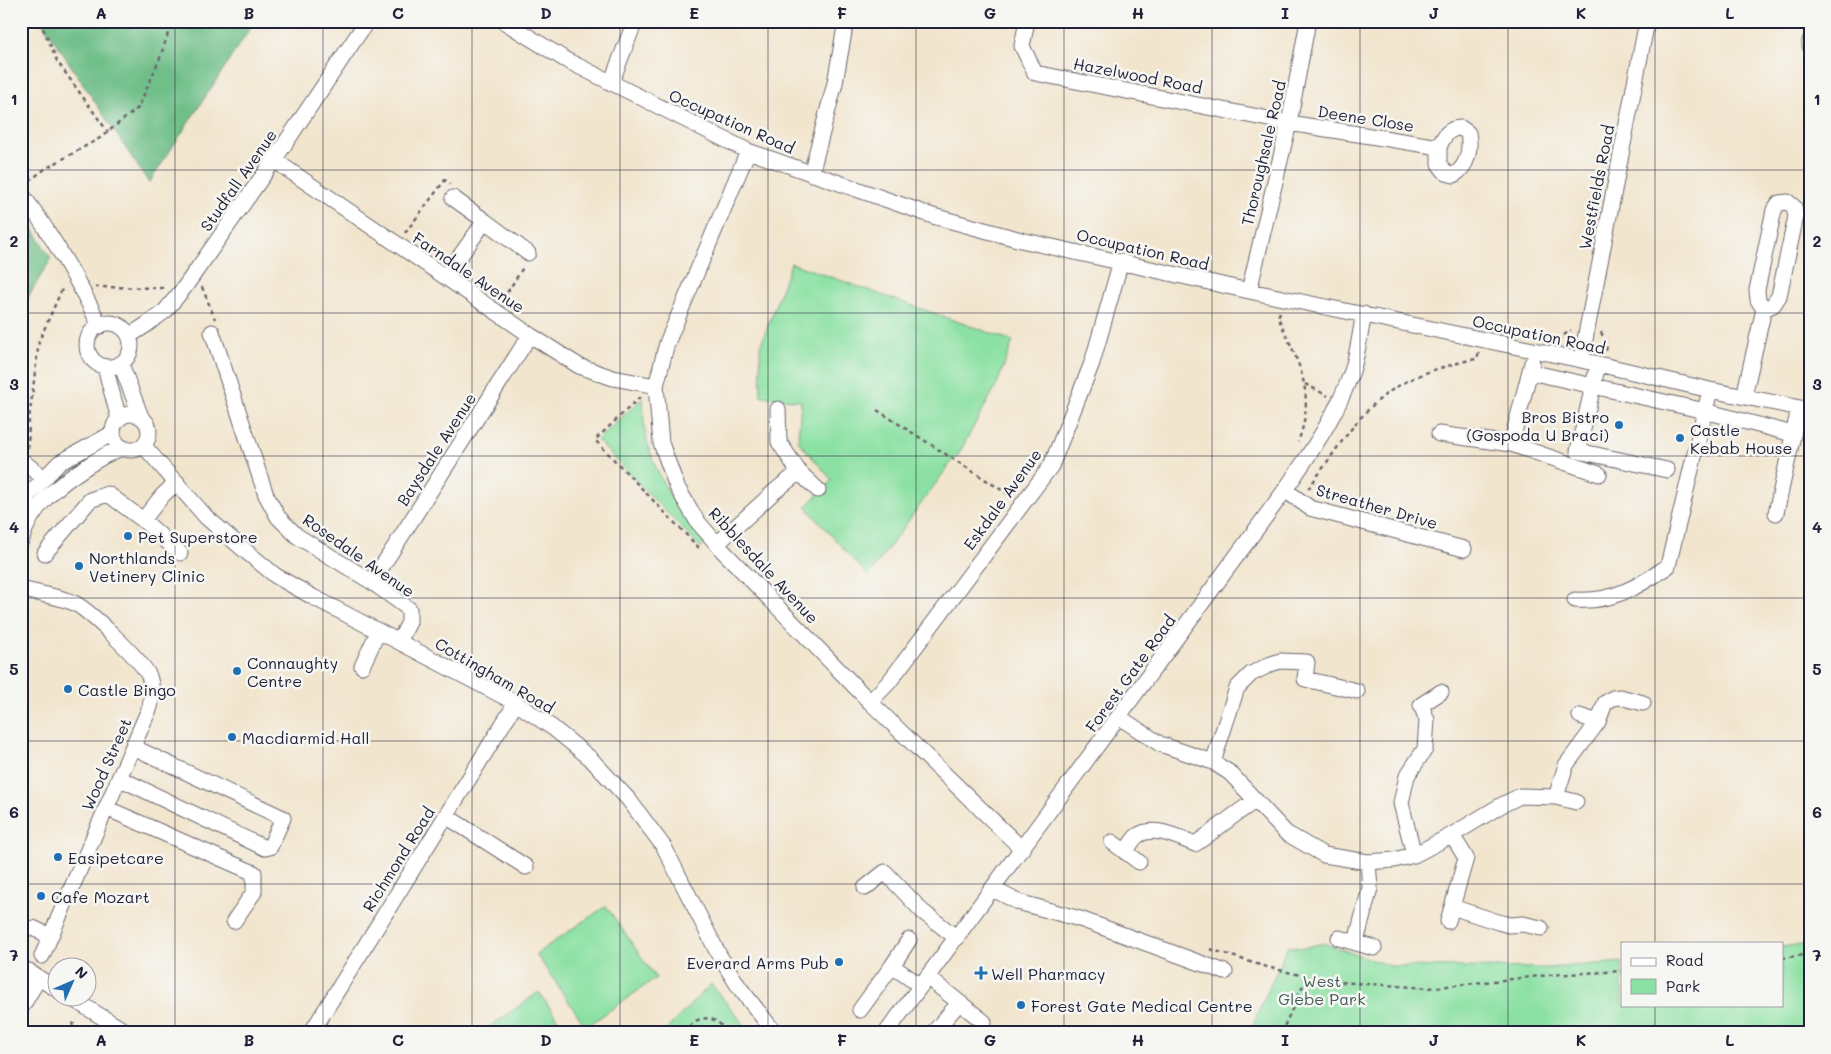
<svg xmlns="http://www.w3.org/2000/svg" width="1831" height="1054" viewBox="0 0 1831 1054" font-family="Mali,sans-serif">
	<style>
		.green { fill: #8be1a3; stroke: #56826f }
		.forest { fill: #70bf89; stroke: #497062 }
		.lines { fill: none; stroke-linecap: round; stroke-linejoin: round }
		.minor-casing { stroke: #6b666e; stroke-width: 17 }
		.path { stroke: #6b666e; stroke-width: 2.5; stroke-dasharray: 4 4; stroke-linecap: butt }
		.minor { stroke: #fff; stroke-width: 15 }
		.grid { fill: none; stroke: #22223b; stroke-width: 1; stroke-opacity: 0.55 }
		.poi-dot { fill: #1f6fb2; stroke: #f6f6f2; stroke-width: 2 }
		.labels { text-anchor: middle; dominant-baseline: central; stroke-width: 5; stroke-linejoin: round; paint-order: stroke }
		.street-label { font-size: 16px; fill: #22223b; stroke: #f6f6f2 }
		.poi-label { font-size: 16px; fill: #22223b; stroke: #f6f6f2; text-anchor: start }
		.park-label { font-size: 16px; fill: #425b5a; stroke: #f6f6f2 }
		.neatline { fill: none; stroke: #22223b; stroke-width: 2 }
		.grid-label { font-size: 16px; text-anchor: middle; font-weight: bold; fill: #22223b }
	</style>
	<rect width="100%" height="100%" fill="#f6f6f2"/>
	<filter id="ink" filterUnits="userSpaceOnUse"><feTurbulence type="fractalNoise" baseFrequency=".02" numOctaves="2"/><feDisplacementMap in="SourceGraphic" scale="10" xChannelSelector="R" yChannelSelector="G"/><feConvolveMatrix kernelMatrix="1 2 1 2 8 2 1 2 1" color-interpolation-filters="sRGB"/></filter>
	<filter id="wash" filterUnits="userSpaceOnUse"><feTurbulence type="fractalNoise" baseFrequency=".0096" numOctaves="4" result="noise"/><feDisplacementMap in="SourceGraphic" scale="20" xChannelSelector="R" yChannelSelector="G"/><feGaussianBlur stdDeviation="1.12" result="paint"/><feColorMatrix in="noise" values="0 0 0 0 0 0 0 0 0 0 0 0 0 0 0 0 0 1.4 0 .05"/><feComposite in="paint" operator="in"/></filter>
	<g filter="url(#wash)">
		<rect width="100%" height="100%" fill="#f2e5ce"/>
		<path class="green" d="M791 263 1013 341 997 384 957 457 950 464 868 576 806 507 832 480 798 441 801 401 761 396 760 347Z
			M643 398C644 410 643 424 646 436 654 476 679 512 705 542L701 548 597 440Z
			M606 906 656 978 586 1027 536 954Z
			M1323 943 1390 966 1548 968 1622 962V1005H1782V947L1810 943V1033H1249L1288 946 1303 948Z
			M711 984 751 1033H663Z
			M539 992 567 1033H481Z"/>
		<path class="forest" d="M41 21H255L149 183Z
			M21 208 51 259 21 309Z"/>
	</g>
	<g filter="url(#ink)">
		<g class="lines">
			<g class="minor-casing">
				<path id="minor" d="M503 21 566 60 748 151 933 216 1021 240 1249 291 1581 360 1710 390 1810 410
					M1027 21 1022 46 1035 73 1289 123 1439 147C1444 136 1448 128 1461 128L1468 133C1471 149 1468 166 1454 175L1446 173 1439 164V147
					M1810 41V46
					M611 83 635 21
					M748 151 667 343 656 386 661 443 677 487 697 521 723 551 870 702 1022 849
					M274 160 530 335 579 366 613 378 656 386
					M811 174 835 83 846 21
					M21 193C53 236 77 278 100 326
					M453 198 485 221
					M445 277 485 221 528 253
					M1249 291 1289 123 1308 21
					M87 345a22 22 0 1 1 44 0a22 22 0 1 1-44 0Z
					M212 332 266 495 278 517 297 536 372 582 409 609V622L399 642
					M129 336 146 325 165 311 184 288 274 160 367 21
					M1581 360 1647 21
					M1532 363 1511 444 1599 474
					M121 364 141 417
					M1598 364 1578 451 1667 470
					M105 367 119 419
					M1530 372 1705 411 1785 432
					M1744 396 1764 309 1773 305 1779 296 1796 216 1794 207 1788 202 1779 203 1774 210 1757 290 1758 300 1764 309
					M778 409 779 442 799 472 818 490
					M113 432a18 18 0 1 1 36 0a18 18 0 1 1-36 0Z
					M1439 434 1511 444
					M143 445 206 517 242 548 276 576 313 597 516 703 553 728 590 758 629 800 664 847 719 955 739 987 775 1033
					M21 460 44 478
					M1285 490 1310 508 1464 549
					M21 506 29 494 59 463 113 433
					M1776 513 1799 408
					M143 520 162 496 177 482
					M21 541C31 505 59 484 89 465 101 458 110 451 124 448
					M717 544 775 491 799 472
					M45 553 90 500 108 494 143 520 180 553
					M372 582 530 335
					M21 589C38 594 58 596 74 603 89 610 142 661 149 676 153 687 152 696 150 707L42 956
					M1575 600C1611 603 1640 586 1668 566L1710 390
					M362 666 378 632
					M870 702 889 682 1051 466 1092 363 1121 261
					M1580 716 1598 722
					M1119 717 1160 744 1213 762 1230 773 1286 833 1324 855 1368 862 1394 860 1414 855 1452 835 1500 806 1520 796 1556 797 1576 802
					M1213 762 1237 688 1251 674 1271 664 1280 661 1307 662 1305 679 1357 691
					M119 778 265 848 270 847 283 818 133 747
					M1556 797 1566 765 1598 722 1605 703 1613 698 1620 697 1643 703
					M106 808 254 873V892L234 921
					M446 816 526 867
					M1112 842 1139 862
					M1125 852C1129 847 1133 839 1137 836 1154 824 1179 838 1195 844 1216 830 1234 814 1255 801
					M1414 855 1401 803 1407 776 1425 749 1427 720 1421 705 1441 692
					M865 888 885 872 923 912 957 938
					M993 889 1018 902 1080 919 1225 972
					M1452 907 1498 922 1509 925 1523 924 1541 928
					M1448 921 1466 858 1452 835
					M33 928 50 936
					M1339 938 1374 948
					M1356 942 1370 888 1368 862
					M892 966 921 986
					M21 967 58 990
					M927 977 984 1022
					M21 985 29 971
					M68 996 128 1033
					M21 1008 39 978
					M860 1010 892 966 909 940
					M311 1033 516 703
					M886 1033 1285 490C1311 452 1337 415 1352 371 1358 353 1360 333 1364 314
					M933 1033 959 1003"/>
			</g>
			<path class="path" d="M40 21 57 61 108 132
				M29 181 45 169 100 138 138 108 160 58 172 21
				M405 233 445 180 450 184
				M95 287 162 288 164 290
				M202 287 215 319
				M503 299 524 266
				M1280 312 1278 317C1298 362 1317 392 1298 442
				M1601 332 1607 345 1606 351
				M1559 341 1560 338 1571 330
				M1305 384 1328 396
				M640 397 595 440 700 549
				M877 410 1011 496
				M28 448 29 420 39 341 63 287
				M1308 489C1350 432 1370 387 1444 367 1455 364 1466 360 1477 359L1479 352
				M1210 949 1263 966 1325 981 1429 988 1549 975 1622 971
				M1782 958 1810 954
				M789 1031 873 1027
				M68 1033 76 1019
				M686 1033C692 1014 719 1013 725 1033
				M1281 1033 1307 977"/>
			<use href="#minor" class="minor"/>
		</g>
	</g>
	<path class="grid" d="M175 21V1033M323 21V1033M472 21V1033M620 21V1033M768 21V1033M916 21V1033M1064 21V1033M1212 21V1033M1360 21V1033M1508 21V1033M1655 21V943M21 170H1810M21 313H1810M21 456H1810M21 598H1810M21 741H1810M21 884H1810M1655 1005V1033"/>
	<g class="poi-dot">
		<circle cx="1619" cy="425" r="5"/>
		<circle cx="1680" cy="438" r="5"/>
		<circle cx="128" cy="536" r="5"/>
		<circle cx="79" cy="566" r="5"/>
		<circle cx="237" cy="671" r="5"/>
		<circle cx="68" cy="689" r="5"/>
		<circle cx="232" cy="737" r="5"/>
		<circle cx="58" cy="857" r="5"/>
		<circle cx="41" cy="896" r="5"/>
		<circle cx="839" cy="962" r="5"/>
		<path d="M978.5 965.5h5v5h5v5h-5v5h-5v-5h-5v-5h5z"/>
		<circle cx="1021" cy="1005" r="5"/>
	</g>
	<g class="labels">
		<g class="street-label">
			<text transform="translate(1138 75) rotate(11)">Hazelwood Road</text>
			<text transform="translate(1366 118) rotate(9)">Deene Close</text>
			<text transform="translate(732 121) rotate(24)">Occupation Road</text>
			<text transform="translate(1263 153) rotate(-77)">Thoroughsale Road</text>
			<text transform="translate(238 180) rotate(-55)">Studfall Avenue</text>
			<text transform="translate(1596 187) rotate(-79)">Westfields Road</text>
			<text transform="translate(1143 249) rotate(13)">Occupation Road</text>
			<text transform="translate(469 272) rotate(34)">Farndale Avenue</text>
			<text transform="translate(1539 334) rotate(12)">Occupation Road</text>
			<text transform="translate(436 449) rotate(-57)">Baysdale Avenue</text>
			<text transform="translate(1002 499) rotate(-54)">Eskdale Avenue</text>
			<text transform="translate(1377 506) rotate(16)">Streather Drive</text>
			<text transform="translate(359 555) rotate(35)">Rosedale Avenue</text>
			<text transform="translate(764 565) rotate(47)">Ribblesdale Avenue</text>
			<text transform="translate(1130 673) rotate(-54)">Forest Gate Road</text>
			<text transform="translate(495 675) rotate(30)">Cottingham Road</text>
			<text transform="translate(106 764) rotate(-66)">Wood Street</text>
			<text transform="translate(398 859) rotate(-58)">Richmond Road</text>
		</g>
		<g class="poi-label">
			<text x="1609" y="416" text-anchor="end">Bros Bistro<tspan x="1609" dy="18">(Gospoda U Braci)</tspan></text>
			<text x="1690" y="429">Castle<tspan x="1690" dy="18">Kebab House</tspan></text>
			<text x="138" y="536">Pet Superstore</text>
			<text x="89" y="557">Northlands<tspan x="89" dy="18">Vetinery Clinic</tspan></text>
			<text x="247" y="662">Connaughty<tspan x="247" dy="18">Centre</tspan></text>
			<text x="78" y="689">Castle Bingo</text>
			<text x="242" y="737">Macdiarmid Hall</text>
			<text x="68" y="857">Easipetcare</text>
			<text x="51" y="896">Cafe Mozart</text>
			<text x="829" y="962" text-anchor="end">Everard Arms Pub</text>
			<text x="991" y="973">Well Pharmacy</text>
			<text x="1031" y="1005">Forest Gate Medical Centre</text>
		</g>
		<g class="park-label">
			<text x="1322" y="980">West<tspan x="1322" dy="18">Glebe Park</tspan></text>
		</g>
	</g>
	<rect width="1831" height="1054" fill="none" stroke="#f6f6f2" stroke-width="55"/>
	<rect x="1621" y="942" width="162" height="65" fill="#f6f6f2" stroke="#a1a1a9"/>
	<rect x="1631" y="958" width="25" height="8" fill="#ffffff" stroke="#a1a1a9"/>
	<text x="1666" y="966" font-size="15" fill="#22223b">Road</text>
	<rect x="1631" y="979" width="25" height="15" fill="#8be1a3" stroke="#a1a1a9"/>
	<text x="1666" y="992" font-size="15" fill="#22223b">Park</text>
	<g transform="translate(72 982) rotate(45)"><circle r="24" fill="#f6f6f2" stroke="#a1a1a9"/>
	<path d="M0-4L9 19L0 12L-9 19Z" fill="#1f6fb2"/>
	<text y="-8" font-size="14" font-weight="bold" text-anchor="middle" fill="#22223b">N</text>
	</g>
	<rect x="28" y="28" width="1776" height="998" class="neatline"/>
	<g class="grid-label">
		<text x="101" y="19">A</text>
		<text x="249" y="19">B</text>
		<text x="398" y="19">C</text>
		<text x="546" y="19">D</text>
		<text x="694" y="19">E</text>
		<text x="842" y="19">F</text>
		<text x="990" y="19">G</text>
		<text x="1138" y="19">H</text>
		<text x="1285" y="19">I</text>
		<text x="1434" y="19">J</text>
		<text x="1581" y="19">K</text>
		<text x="1730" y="19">L</text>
		<text x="14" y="105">1</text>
		<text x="1817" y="105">1</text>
		<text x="14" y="247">2</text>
		<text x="1817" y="247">2</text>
		<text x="14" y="390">3</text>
		<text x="1817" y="390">3</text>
		<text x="14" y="533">4</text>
		<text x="1817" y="533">4</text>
		<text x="14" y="675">5</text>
		<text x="1817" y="675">5</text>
		<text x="14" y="818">6</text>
		<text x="1817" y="818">6</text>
		<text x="14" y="961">7</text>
		<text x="1817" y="961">7</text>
		<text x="101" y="1046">A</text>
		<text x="249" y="1046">B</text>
		<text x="398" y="1046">C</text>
		<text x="546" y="1046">D</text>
		<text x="694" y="1046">E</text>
		<text x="842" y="1046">F</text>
		<text x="990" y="1046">G</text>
		<text x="1138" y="1046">H</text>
		<text x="1285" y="1046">I</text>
		<text x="1434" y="1046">J</text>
		<text x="1581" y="1046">K</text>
		<text x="1730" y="1046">L</text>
	</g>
</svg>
